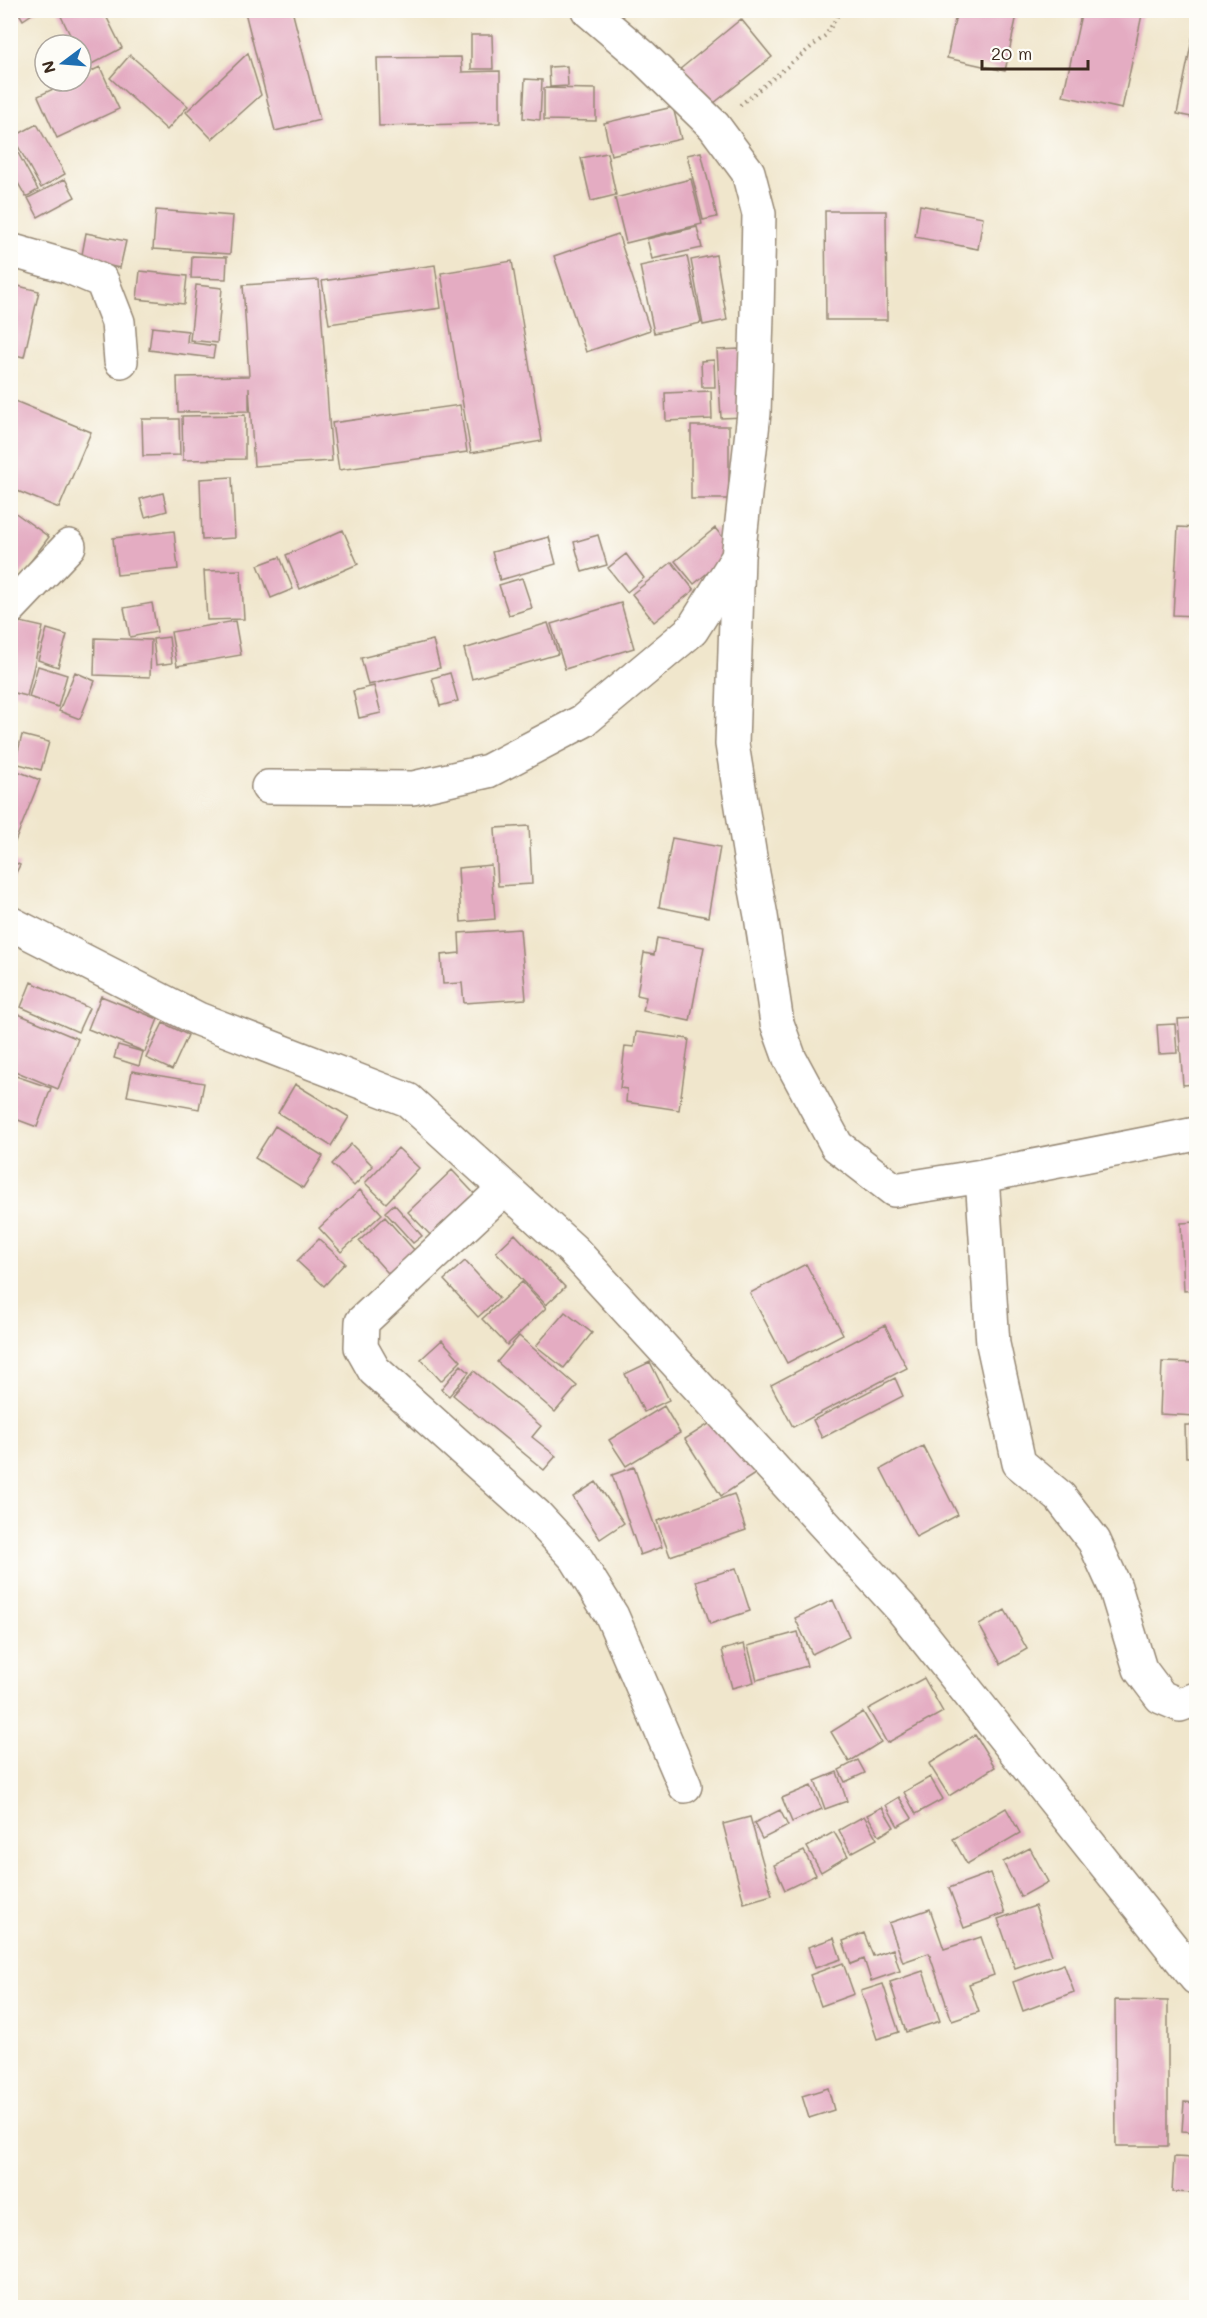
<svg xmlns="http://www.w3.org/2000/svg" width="1207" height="2318" viewBox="0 0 1207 2318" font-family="Mali,sans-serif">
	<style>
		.building { fill: #e4acc2 }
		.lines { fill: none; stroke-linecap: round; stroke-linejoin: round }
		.minor-casing { stroke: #968875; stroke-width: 36 }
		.path { stroke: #968875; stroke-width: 4; stroke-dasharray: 1.5 4.5; stroke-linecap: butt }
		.minor { stroke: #fff; stroke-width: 33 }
	</style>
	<rect width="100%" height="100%" fill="#fdfcf7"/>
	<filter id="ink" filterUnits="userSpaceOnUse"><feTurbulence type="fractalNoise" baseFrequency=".0167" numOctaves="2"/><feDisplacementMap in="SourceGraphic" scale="12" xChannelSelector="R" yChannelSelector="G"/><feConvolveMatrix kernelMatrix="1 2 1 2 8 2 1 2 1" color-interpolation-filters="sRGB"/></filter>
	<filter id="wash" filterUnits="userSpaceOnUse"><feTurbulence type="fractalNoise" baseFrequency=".008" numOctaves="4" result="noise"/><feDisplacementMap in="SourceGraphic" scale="24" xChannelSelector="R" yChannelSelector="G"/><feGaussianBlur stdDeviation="1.35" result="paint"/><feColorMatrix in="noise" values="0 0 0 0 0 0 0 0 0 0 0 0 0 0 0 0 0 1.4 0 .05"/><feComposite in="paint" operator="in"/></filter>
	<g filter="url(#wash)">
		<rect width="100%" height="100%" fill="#f0e6cc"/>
		<g id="blocks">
			<path class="building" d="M17 10H38L23 20Z
				M58 10H103L122 48 86 67 81 57V45H75Z
				M253 10H292L320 120 275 131 245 12Z
				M957 10H1018L1005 71 947 58Z
				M1082 10H1143L1122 109 1063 96Z
				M741 19 772 57 709 107 679 70Z
				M1195 25H1196V118L1177 114Z
				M471 35H492L493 69H471Z
				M248 53 261 95 212 139 186 112Z
				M130 55 188 106 167 130 110 78Z
				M461 57 462 72 500 71V123L379 126 377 58Z
				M567 66 568 86 550 87 549 67Z
				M100 67 119 109 57 138 38 96 70 81H81V76Z
				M525 79 542 80 540 120 523 118Z
				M544 88 596 89V121L544 120Z
				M673 107 681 139 611 155 604 123Z
				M37 124 65 174 41 188 13 137Z
				M10 138 38 190 26 197 10 169Z
				M701 152 717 217 703 220 687 155Z
				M607 153 616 195 591 201 581 158Z
				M65 179 75 197 38 217 28 198Z
				M691 179 702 224 626 243 615 198Z
				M920 205 983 217 978 249 915 237Z
				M156 210 233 216 230 254 153 249Z
				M825 211H886L887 320H826Z
				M697 227 702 248 652 259 647 239Z
				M86 233 126 241 120 268 81 260Z
				M618 234 650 330 586 352 554 256Z
				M716 255 727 320 703 325 691 260Z
				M192 256 227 257 226 279 191 278Z
				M687 256 701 323 654 333 640 266Z
				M512 261 542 441 471 453 441 273Z
				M435 265 441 308 329 324 322 281Z
				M140 271 187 276 184 304 137 299Z
				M319 280 332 461 254 466 249 388V411L178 412 177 377 249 376 243 285Z
				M10 284 39 291 24 357 10 354Z
				M196 285 222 288 217 343 190 340Z
				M152 327 188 331 187 342 215 346 213 358 149 350Z
				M740 349 744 417 721 418 717 350Z
				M714 360 715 387H702L701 361Z
				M711 391 712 419 666 421 665 393Z
				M10 399 91 432 59 508 10 488Z
				M460 405 467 452 339 470 332 423Z
				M245 415V459L183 460 182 416Z
				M142 419H179L180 455 143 456Z
				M691 426H729V499H691Z
				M232 477 235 538 202 540 200 479Z
				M163 493 167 511 145 517 140 499Z
				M10 509 49 537 10 589Z
				M1178 527 1196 528V616L1173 615Z
				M715 528 734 551 694 584 675 561Z
				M343 530 358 564 300 589 286 555Z
				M174 531 178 569 117 575 113 538Z
				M598 535 607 565 582 572 574 542Z
				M549 537 556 564 500 580 492 552Z
				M626 554 644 578 627 592 608 568Z
				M280 557 293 589 271 598 258 565Z
				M672 562 694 590 654 622 632 594Z
				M241 570 244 619 207 620 204 571Z
				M522 578 532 608 509 615 499 585Z
				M152 603 157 632 130 637 124 608Z
				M621 603 634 648 565 669 551 624Z
				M16 621 43 627 27 696 10 692V647Z
				M235 621 241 655 177 666 171 632Z
				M548 623 558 654 472 679 464 649Z
				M47 629 67 635 58 667 38 660Z
				M169 637 172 663 156 665 153 639Z
				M95 638 151 640 150 677 94 675Z
				M433 640 440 668 368 685 361 658Z
				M38 666 67 675 58 707 29 697Z
				M75 672 95 681 80 719 59 711Z
				M450 673 458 701 440 706 432 678Z
				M374 686 381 713 359 718 353 691Z
				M22 735 49 742 41 770 15 763Z
				M10 768 40 780 12 849H10Z
				M529 826 532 884 498 886 495 828Z
				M672 838 720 847 708 917 659 907Z
				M10 860 20 865 10 884Z
				M491 865 495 919 461 922 458 868Z
				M520 929 526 999 464 1003 462 983 443 984 441 955 460 953 459 933Z
				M657 938 704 947 690 1021 643 1011 646 997 637 995 644 953 654 955Z
				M31 982 89 1008 78 1032 21 1007Z
				M101 996 158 1019 145 1052 88 1029Z
				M11 1011 78 1039 58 1089 10 1069Z
				M1196 1018V1084L1183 1085 1178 1019Z
				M163 1023 188 1035 172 1070 146 1058Z
				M1175 1024 1177 1053 1159 1054 1157 1025Z
				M636 1032 689 1039 679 1110 626 1102 627 1089 620 1088 625 1046 634 1047Z
				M118 1045 143 1052 139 1066 114 1058Z
				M132 1071 204 1083 199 1109 127 1096Z
				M10 1074 51 1088 37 1127 10 1117Z
				M295 1084 349 1117 331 1146 278 1113Z
				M275 1126 323 1156 303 1188 255 1158Z
				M351 1144 373 1166 354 1186 332 1164Z
				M398 1148 419 1168 386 1203 365 1183Z
				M452 1170 483 1203 440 1245 408 1212Z
				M360 1190 382 1214 341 1252 319 1228Z
				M394 1204 422 1236 413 1243 385 1212Z
				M385 1217 423 1260 397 1283 359 1241Z
				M1196 1222V1290L1184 1291 1181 1223Z
				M515 1234 565 1287 546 1305 496 1252Z
				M319 1239 345 1263 324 1286 297 1261Z
				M465 1261 499 1298 478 1317 444 1280Z
				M806 1264 843 1334 787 1363 750 1293Z
				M522 1282 546 1308 507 1345 482 1319Z
				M565 1312 592 1333 564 1368 536 1346Z
				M885 1325 907 1368 793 1427 771 1385Z
				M519 1336 577 1386 555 1412 497 1362Z
				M442 1340 461 1361 441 1381 421 1359Z
				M650 1362 669 1400 644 1412 625 1374Z
				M1162 1362 1196 1363V1416L1160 1414Z
				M461 1365 469 1372 449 1396 441 1389Z
				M474 1371 541 1426 532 1437 556 1456 544 1470 453 1395Z
				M895 1378 903 1396 822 1438 813 1420Z
				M664 1406 680 1433 626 1466 609 1440Z
				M720 1417 755 1474 721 1496 685 1439Z
				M1185 1425H1196V1457H1186Z
				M923 1446 958 1515 916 1537 881 1469Z
				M634 1467 662 1547 640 1555 612 1475Z
				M596 1482 624 1523 600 1539 573 1497Z
				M734 1494 746 1530 670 1556 657 1521Z
				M736 1568 750 1611 710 1624 696 1581Z
				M833 1600 849 1636 812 1654 795 1618Z
				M1005 1610 1027 1649 1001 1664 979 1625Z
				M798 1632 807 1666 757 1680 748 1646Z
				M744 1644 754 1682 732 1688 722 1650Z
				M924 1678 943 1712 887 1743 868 1709Z
				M863 1712 881 1742 849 1762 831 1732Z
				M975 1735 995 1767 949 1796 929 1764Z
				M858 1760 865 1773 845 1782 839 1770Z
				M837 1772 847 1801 825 1809 815 1781Z
				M930 1777 943 1799 916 1814 904 1792Z
				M811 1786 822 1809 792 1822 782 1798Z
				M899 1797 912 1818 898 1826 886 1805Z
				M882 1807 894 1827 880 1836 867 1815Z
				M1006 1808 1020 1833 967 1864 953 1839Z
				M780 1810 788 1826 762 1839 754 1823Z
				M864 1816 877 1839 851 1853 839 1830Z
				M750 1817 772 1895 744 1903 723 1824Z
				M834 1832 848 1856 821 1872 807 1847Z
				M1030 1848 1048 1882 1021 1897 1003 1862Z
				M804 1851 816 1875 785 1890 774 1865Z
				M990 1873 1005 1913 964 1928 949 1888Z
				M1035 1906 1052 1955 1015 1968 998 1919Z
				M930 1909 944 1949 981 1937 994 1975 969 1984 979 2012 952 2021 929 1953 903 1962 889 1923Z
				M864 1933 873 1956 893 1949 900 1971 871 1981 864 1959 851 1964 843 1941Z
				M834 1938 841 1959 815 1968 808 1947Z
				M843 1963 854 1994 821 2006 810 1975Z
				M1064 1964 1074 1992 1023 2011 1013 1982Z
				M923 1971 940 2021 906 2032 890 1982Z
				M883 1984 899 2032 877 2039 861 1991Z
				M1115 2000 1168 2001V2146H1116Z
				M828 2088 834 2110 809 2118 802 2096Z
				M1184 2102 1196 2103V2132L1182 2131Z
				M1174 2157 1196 2158V2193L1172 2192Z"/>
		</g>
	</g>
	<g filter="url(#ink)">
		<use href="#blocks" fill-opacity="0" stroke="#968875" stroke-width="1.5"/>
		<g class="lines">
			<g class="minor-casing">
				<path id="minor" d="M10 250 69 267 102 281 118 322 121 361
					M738 557 732 744 751 863 761 916 777 1023 790 1059 837 1146 894 1190 982 1176 993 1344 1019 1463 1060 1497 1094 1541 1115 1587 1140 1669 1161 1697 1180 1705 1196 1699
					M10 608 69 546
					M268 787 413 788 488 771 583 721 692 630 738 557 754 413 757 315 759 214 748 172 714 126 642 56 588 10
					M10 923 198 1019 408 1100 573 1250 901 1608 1196 1978
					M982 1176 1196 1134
					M505 1188 362 1322 361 1347 374 1370 536 1515 576 1558 612 1616 685 1786"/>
			</g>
			<path class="path" d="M740 105 826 35 841 10"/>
			<use href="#minor" class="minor"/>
		</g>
	</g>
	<rect width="1207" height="2318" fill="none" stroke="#fdfcf7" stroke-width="36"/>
	<g transform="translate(63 63) rotate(254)"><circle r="28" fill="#fdfcf7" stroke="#afa8a0" stroke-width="1.5"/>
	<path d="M0-4.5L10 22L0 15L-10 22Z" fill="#1f6fb2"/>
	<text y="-9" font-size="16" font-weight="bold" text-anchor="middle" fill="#3b2a1e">N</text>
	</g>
	<path d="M982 60v9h106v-9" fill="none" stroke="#3b2a1e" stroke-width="3"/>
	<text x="991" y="60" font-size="18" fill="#3b2a1e" stroke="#fdfcf7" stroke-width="4.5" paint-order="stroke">20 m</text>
</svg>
